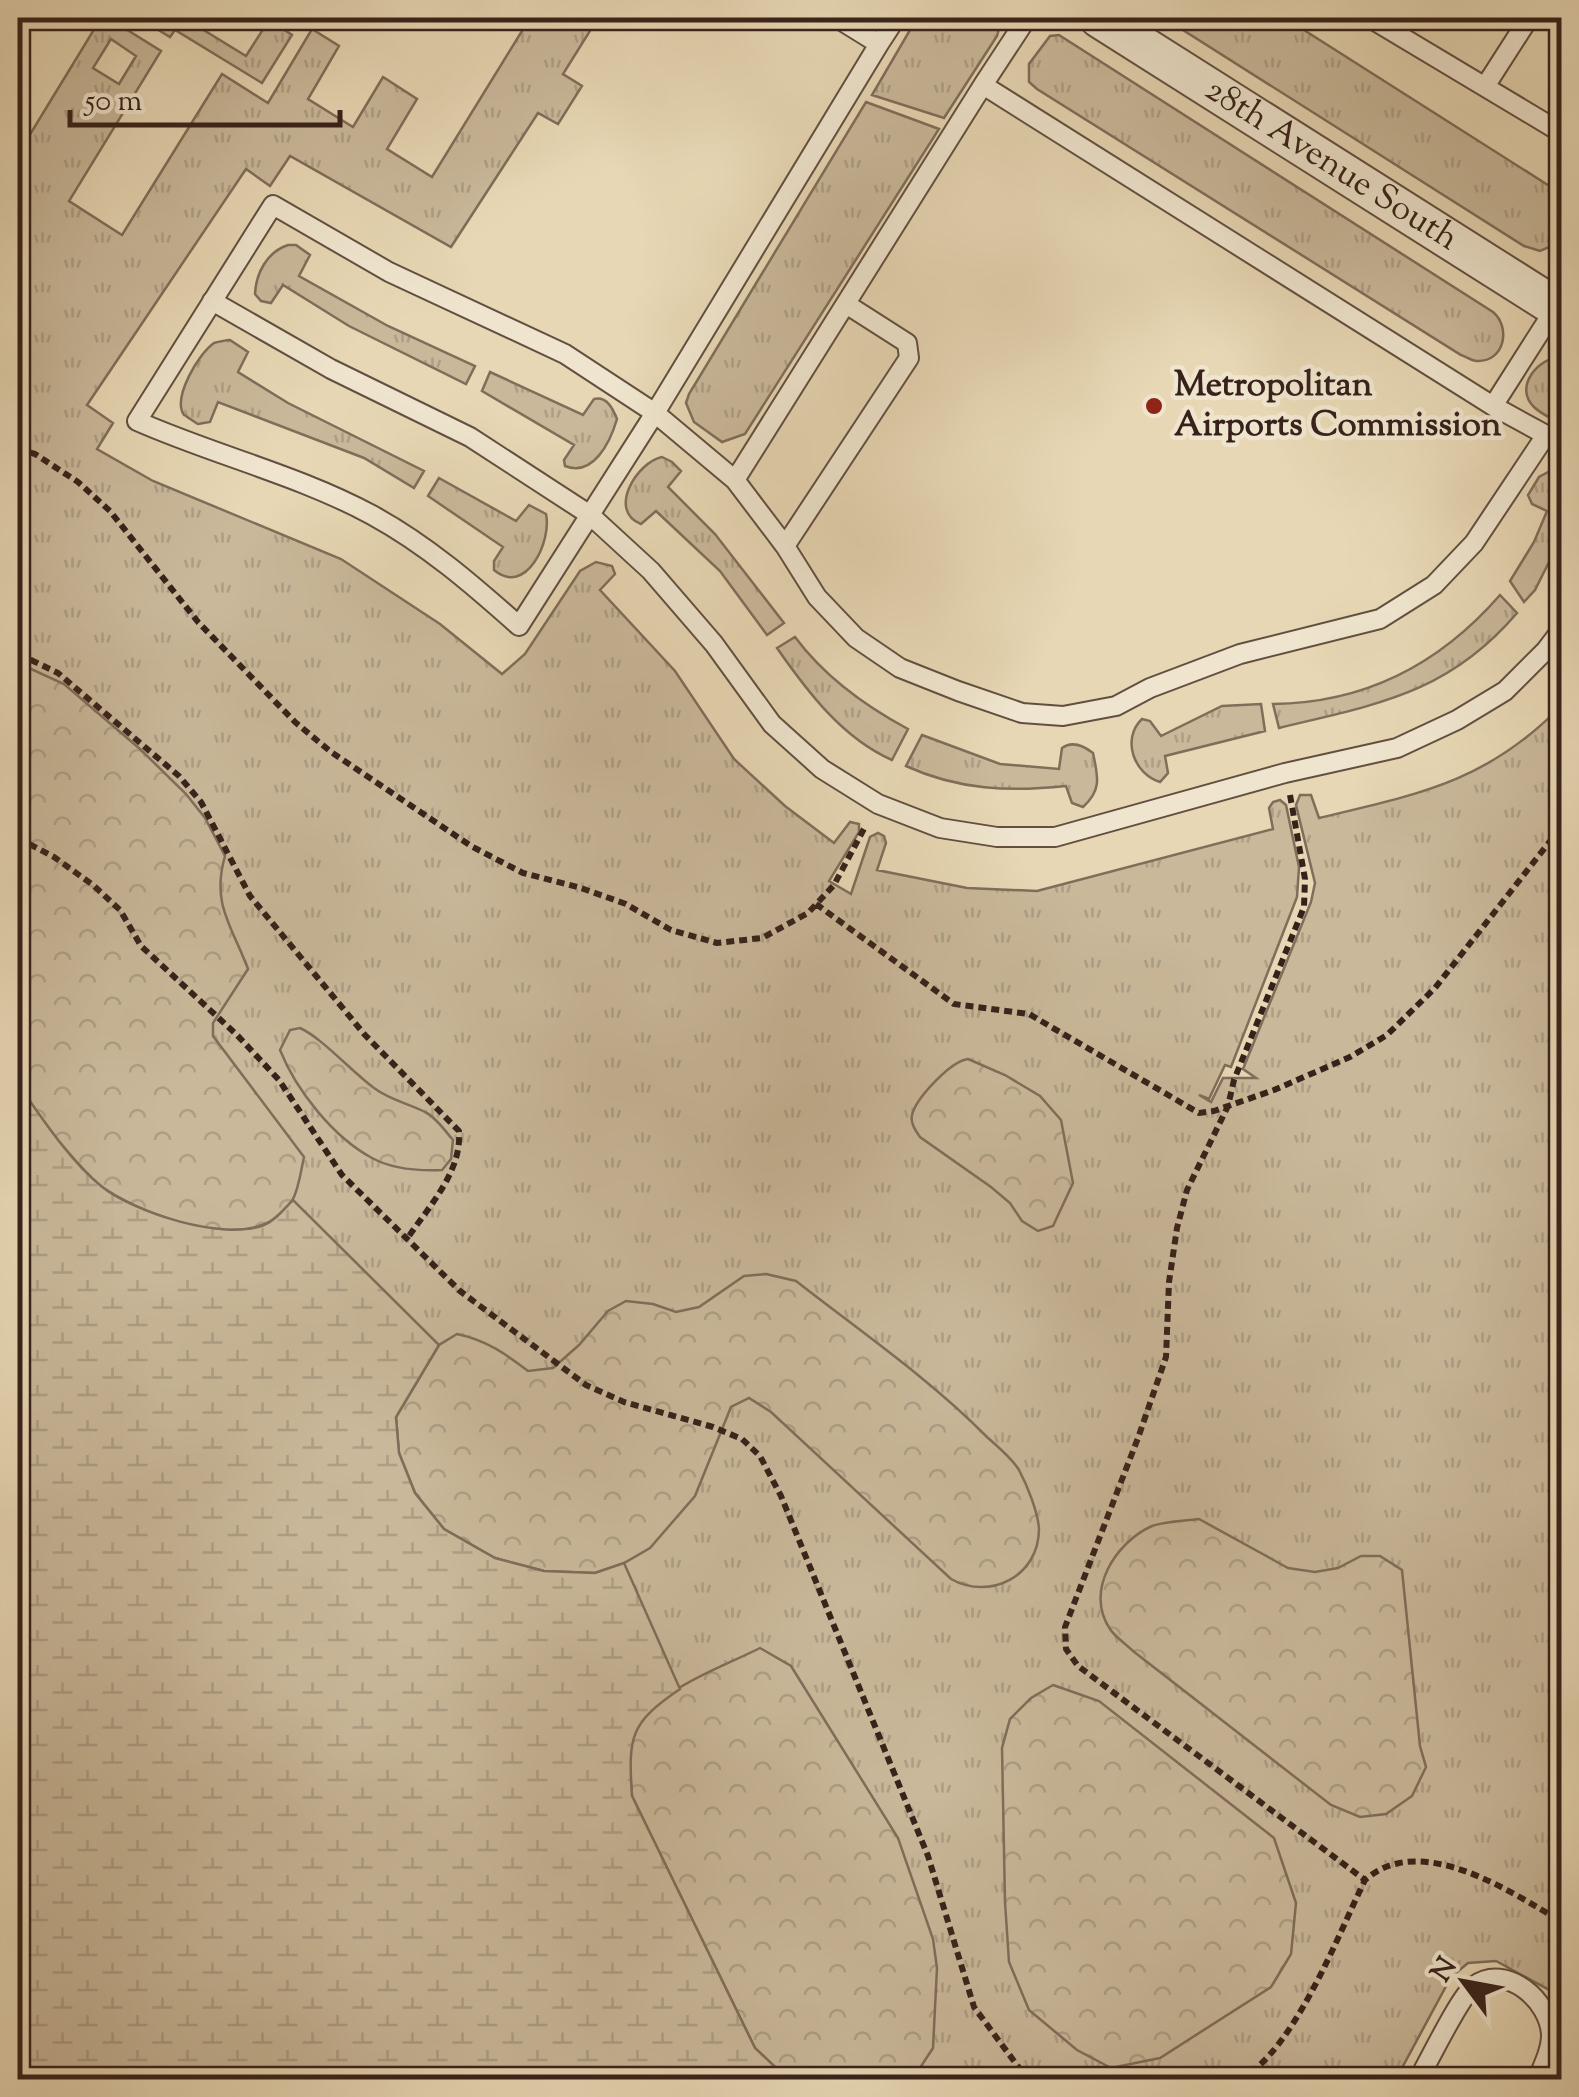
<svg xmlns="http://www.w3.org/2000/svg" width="1579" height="2097" viewBox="0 0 1579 2097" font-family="'Sorts Mill Goudy',serif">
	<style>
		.grass { fill: url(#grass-tufts); stroke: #806d5a; stroke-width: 2.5; fill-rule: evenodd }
		.forest { fill: url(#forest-crowns); stroke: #806d5a; stroke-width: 2.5 }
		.wetland { fill: url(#wetland-marsh); stroke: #806d5a; stroke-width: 2.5 }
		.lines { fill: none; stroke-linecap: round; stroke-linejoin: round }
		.service-casing { stroke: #634f41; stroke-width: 22 }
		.minor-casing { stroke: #634f41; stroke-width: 42 }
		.path { stroke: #37221b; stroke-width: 6; stroke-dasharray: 8 5; stroke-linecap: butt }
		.service { stroke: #efe5ce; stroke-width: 18 }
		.minor { stroke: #efe5ce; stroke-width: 38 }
		.poi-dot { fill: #8f2418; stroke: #efe5ce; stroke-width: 4 }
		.labels { text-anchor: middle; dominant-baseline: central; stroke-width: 9; stroke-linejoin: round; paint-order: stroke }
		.street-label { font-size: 35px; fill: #37221b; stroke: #efe5ce }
		.poi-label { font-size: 35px; font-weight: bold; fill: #37221b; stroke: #efe5ce; text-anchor: start }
	</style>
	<defs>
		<pattern id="grass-tufts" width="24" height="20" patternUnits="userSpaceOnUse" patternTransform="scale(2.5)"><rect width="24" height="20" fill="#c9b89a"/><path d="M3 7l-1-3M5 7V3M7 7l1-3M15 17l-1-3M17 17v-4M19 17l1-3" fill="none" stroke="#ad9e84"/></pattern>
		<pattern id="forest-crowns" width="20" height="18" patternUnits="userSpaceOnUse" patternTransform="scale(2.5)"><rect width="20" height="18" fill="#c9b89a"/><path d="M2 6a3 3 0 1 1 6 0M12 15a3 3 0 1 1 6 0" fill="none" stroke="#ad9e84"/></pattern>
		<pattern id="wetland-marsh" width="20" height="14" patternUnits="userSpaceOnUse" patternTransform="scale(2.5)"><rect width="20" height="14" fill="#c9b89a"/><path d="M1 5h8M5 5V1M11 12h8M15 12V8" fill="none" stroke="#ad9e84"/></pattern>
	</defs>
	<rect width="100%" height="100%" fill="#e7d7b4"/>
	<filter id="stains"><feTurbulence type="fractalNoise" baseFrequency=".002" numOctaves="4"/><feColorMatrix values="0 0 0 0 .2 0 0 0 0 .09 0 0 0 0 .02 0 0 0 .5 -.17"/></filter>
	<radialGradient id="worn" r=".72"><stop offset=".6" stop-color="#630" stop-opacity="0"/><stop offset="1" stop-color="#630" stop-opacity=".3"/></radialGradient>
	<path class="grass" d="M101 18H108L161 51 69 201 122 235 222 74 268 103 312 29 339 46 308 99 353 127 383 77 417 99 387 149 432 177 530 18H598L563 74 582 86 558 124 538 113 451 247 290 156 270 186 246 169 87 405 113 423 97 449 153 481 341 559 440 624 502 674 525 654 580 571 596 562 612 566 615 574 600 590 675 671 734 759 785 806 834 843 850 822 859 824V832L829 881 851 894 870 837 878 833 884 836 886 843 877 870 967 888 1037 891 1273 829 1269 808 1273 802 1280 800 1286 805 1299 867 1297 897 1231 1067 1225 1065 1209 1099 1199 1095 1211 1102 1223 1078H1256L1243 1069 1311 902 1315 883 1296 805 1300 795H1311L1319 818C1419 794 1487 782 1561 706V2003L1553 1992 1496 1961 1468 1963 1451 1977 1396 2079H674L18 1173V154ZM111 39 136 56 119 84 93 68Z
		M139 18H184L246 56 269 20 292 35 262 83 175 30 170 37Z
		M917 18H1002L997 36 944 118 872 95Z
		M1164 18H1285L1551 187 1561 172V242L1540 251 1524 246Z
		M1059 35 1493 312C1511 327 1505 362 1477 361 1472 361 1467 357 1461 355L1037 89 1029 82V64L1050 36Z
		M866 102 939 129 745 434 722 442 694 422 686 403 689 394Z
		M288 245H296L310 255 299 276 388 326 475 366 466 384 349 326 283 285 271 303 261 301 255 294C256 273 267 252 288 245Z
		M230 340 248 352 238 372 288 403 424 471 414 488 364 458 218 402 210 422 198 424C197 424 185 415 184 415 172 398 199 353 214 343 217 342 227 340 230 340Z
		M1561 357H1562L1561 424C1553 419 1541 414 1534 407 1513 387 1539 357 1561 357Z
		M490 372 583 415 594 399C607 396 613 409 617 419 610 443 593 477 565 466L564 460 574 445 482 391Z
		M662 457 672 462 681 471 668 487 715 534 784 623 767 635 720 571 656 511 641 524C607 511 637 462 662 457Z
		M1550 471 1561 473V538L1535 590 1524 602 1510 581 1534 542 1547 511 1532 504 1528 495 1539 477Z
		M439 478 516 521 529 505 546 514C552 541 526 597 494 570V561L503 547 428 496Z
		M1500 595 1517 613C1448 694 1377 704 1279 728L1273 704C1365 703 1440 664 1500 595Z
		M795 637C824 676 865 706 908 729L892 760C842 738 807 691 777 648Z
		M1261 704 1265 731 1165 756 1168 773 1160 782C1134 774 1121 739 1142 719L1150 721 1161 736 1222 706Z
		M922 735 1000 764 1059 769 1062 748C1073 740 1084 746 1093 753 1098 777 1102 790 1083 807L1072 803 1066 786C1010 792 958 790 906 766Z"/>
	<path class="forest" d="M18 663 64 684 140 749 186 794 205 818 225 856C211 904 232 926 248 969L213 1023V1036L304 1157C301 1170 299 1189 292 1201 257 1259 148 1217 105 1189 88 1178 24 1103 18 1084 12 1068 18 1041 18 1023 18 965 18 907 18 849L29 831 18 826Z
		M300 1028C322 1038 352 1072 374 1088 390 1100 407 1103 425 1112 436 1117 445 1131 453 1140L451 1159 442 1170C419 1171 392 1169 372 1158 333 1137 296 1090 280 1050L290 1030Z
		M968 1059 1005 1075 1040 1096 1061 1120 1073 1183 1053 1226 1038 1231 1022 1221 1010 1203 991 1187 920 1137C916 1131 910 1123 912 1115 916 1098 951 1061 968 1059Z
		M766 1274 796 1281C860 1331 930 1379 987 1437 998 1447 1012 1458 1019 1470 1027 1485 1038 1512 1039 1529 1039 1576 990 1601 951 1579L771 1412 749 1398 731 1407 695 1496 650 1548 624 1563 595 1573 544 1571 495 1558 444 1529 415 1493 399 1453 396 1417 439 1345 457 1334C486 1340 506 1354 528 1371L553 1368 579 1345 608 1311 626 1301 653 1304 676 1312 699 1307 744 1276Z
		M1199 1519 1288 1568 1315 1572 1338 1568 1361 1556H1380L1402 1570 1420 1746 1426 1767 1412 1796 1386 1814 1360 1817 1331 1805 1133 1651C1126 1644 1115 1637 1110 1629 1084 1591 1116 1542 1152 1526 1166 1521 1185 1521 1199 1519Z
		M760 1648 791 1666 898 1838 933 1939 937 1968 933 2048 916 2074 908 2080H788L755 2048 632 1796C631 1777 626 1753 634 1734 654 1689 719 1669 760 1648Z
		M1053 1685 1099 1701 1274 1838 1296 1903 1291 1954 1271 1987 1160 2058 1111 2068 1077 2050 1029 2010 1009 1962 1005 1902 1002 1748 1010 1719 1031 1698Z"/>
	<path class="wetland" d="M18 1084C41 1117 70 1161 101 1186 134 1213 224 1241 264 1225 276 1220 284 1209 293 1200L439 1345 396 1417 399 1453 415 1493 444 1529 495 1558 544 1571 595 1573 624 1563 680 1689C630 1723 628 1736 632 1796L755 2048 788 2079H18Z"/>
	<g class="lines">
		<g class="service-casing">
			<path id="service" d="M1370 18 1562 133
				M1553 18 1562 23
				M879 44 896 18
				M983 85 1027 18
				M1486 85 1529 18
				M212 301 331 369 470 437 590 515 651 571 714 644 772 724 822 769 878 804 940 828 997 837H1055L1285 773 1397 748 1457 720 1505 691 1546 650 1562 629
				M1493 406 983 85 735 480 785 546 817 597 856 638 900 668 958 691 1022 713 1063 716 1116 706 1150 688 1240 654 1380 619 1434 585 1474 543 1546 435 1493 406 1558 304
				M735 480 655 413 565 354 389 272 273 205 137 421C214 455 298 475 372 515 427 545 473 585 519 626L655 413 879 44 837 18
				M785 546 909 358 907 343 846 304
				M1418 2080C1429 2061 1460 1996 1474 1986 1506 1962 1550 2001 1551 2035 1551 2050 1543 2066 1537 2080"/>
		</g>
		<g class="minor-casing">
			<g id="minor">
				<path id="s1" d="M1099 18 1562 311"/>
			</g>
		</g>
		<path class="path" d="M18 449 35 454 78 482 110 511 198 622 295 722 331 752 471 846 523 873 581 888 626 904 671 930 717 943 762 938 808 913 834 885 866 825
			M18 658 31 660 58 673 179 776 201 802 250 896 365 1035 459 1131C462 1172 429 1206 407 1239
			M1290 795 1305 879 1304 907 1234 1080 1228 1106 1187 1190 1177 1228 1169 1282 1166 1357 1138 1438 1065 1627 1066 1649 1078 1666 1365 1880
			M18 838 54 857 93 885 120 910 141 946 237 1035 279 1080 342 1175 460 1291 586 1385 624 1402 713 1427 742 1439 760 1456 781 1496 928 1856 974 2007 1028 2080
			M816 904 954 1004 1029 1014 1199 1113 1214 1111 1274 1090 1350 1057 1387 1035 1435 988 1562 826
			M1240 2080C1295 2049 1337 1937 1365 1880 1420 1831 1510 1891 1562 1922"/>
		<use href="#service" class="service"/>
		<use href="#minor" class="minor"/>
	</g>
	<circle class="poi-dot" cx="1154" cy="406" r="10"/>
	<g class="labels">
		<g class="street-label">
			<text stroke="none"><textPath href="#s1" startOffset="275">28th Avenue South</textPath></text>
		</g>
		<g class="poi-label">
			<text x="1174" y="386">Metropolitan<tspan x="1174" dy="40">Airports Commission</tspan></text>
		</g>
	</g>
	<rect width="1579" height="2097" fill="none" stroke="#e7d7b4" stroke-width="60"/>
	<rect x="20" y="20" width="1539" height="2057" fill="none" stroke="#37221b" stroke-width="5"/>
	<rect x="30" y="30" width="1519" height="2037" fill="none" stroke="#37221b" stroke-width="2.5"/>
	<g transform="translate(1464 1982) rotate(302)" stroke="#efe5ce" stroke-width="8" paint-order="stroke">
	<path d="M0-8L18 38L0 25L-18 38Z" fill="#37221b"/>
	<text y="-15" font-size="28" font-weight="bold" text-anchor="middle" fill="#37221b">N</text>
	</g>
	<path d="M70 110v15h270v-15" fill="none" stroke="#37221b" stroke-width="5"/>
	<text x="85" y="110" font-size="30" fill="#37221b" stroke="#efe5ce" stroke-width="8" paint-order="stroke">50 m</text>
	<rect width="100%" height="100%" filter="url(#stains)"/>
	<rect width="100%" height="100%" fill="url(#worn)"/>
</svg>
